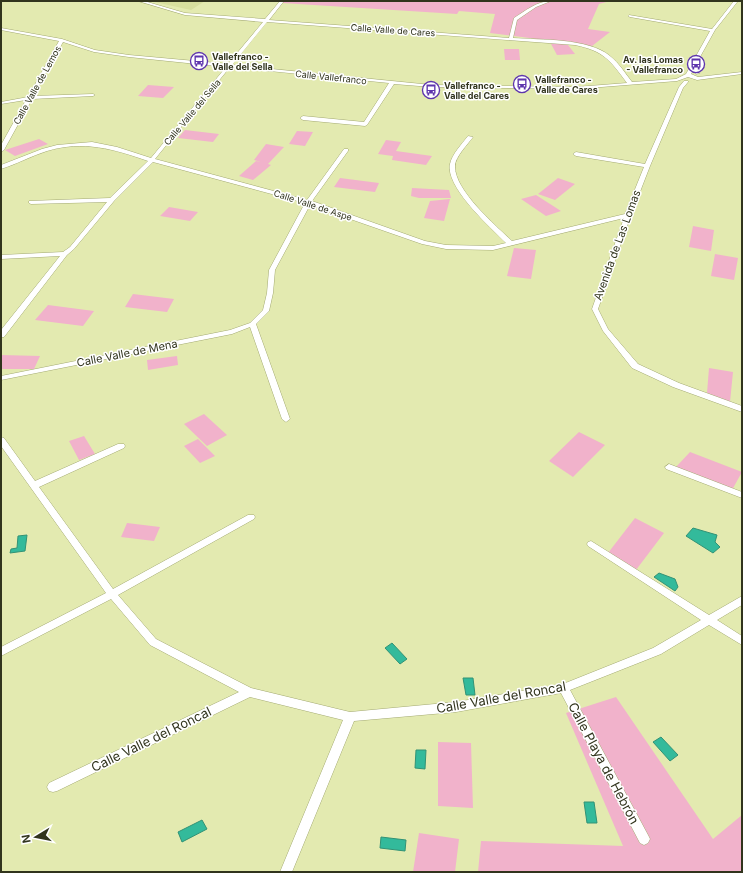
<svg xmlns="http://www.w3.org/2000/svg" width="743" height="873" viewBox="0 0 743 873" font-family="Inter,sans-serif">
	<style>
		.built { fill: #d7df9e }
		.green { fill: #f1b2cb }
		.water { fill: #33ba9b; stroke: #329275 }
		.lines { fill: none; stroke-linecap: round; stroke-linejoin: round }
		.minor-casing { stroke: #a4aa73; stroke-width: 1 }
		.minor { fill: #fff; fill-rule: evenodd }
		.labels { text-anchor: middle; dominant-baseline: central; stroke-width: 3; stroke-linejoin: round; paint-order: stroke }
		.far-street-label { font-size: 9px; fill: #31341d; stroke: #fff }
		.far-poi-label { font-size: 9px; font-weight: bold; fill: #31341d; stroke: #fff; text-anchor: start }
		.street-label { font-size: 11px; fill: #31341d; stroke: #fff }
		.near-street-label { font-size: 13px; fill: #31341d; stroke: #fff }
	</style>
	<rect width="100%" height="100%" fill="#e3eab0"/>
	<path class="built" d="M150 1H205L191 10Z"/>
	<path class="green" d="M284 1H610L599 4 588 29 610 32 592 46 490 33 495 14 459 11 457 14 282 3Z
		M550 42 568 45 575 54 557 55Z
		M504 49H519L520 60H505Z
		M148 85 174 87 163 98 138 96Z
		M185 130 219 134 213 142 178 138Z
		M297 131 313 132 305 146 289 144Z
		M39 139 48 144 15 156 5 150Z
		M386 140 401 142 396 151 432 156 426 165 392 160 393 156 378 154Z
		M266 144 284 147 268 164 271 165 253 180 239 176 256 161 261 162 254 160Z
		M340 178 379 183 375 192 334 187Z
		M558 178 575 184 555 200 538 194Z
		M412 188 449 190 451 198H419L411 196Z
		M536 195 561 211 546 216 521 199Z
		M450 199 444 221 424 218 430 201Z
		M169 207 198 212 190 221 160 216Z
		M693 226 714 230 711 251 689 247Z
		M514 248 536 250 531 279 507 276Z
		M715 254 738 258 734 280 711 276Z
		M133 294 174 299 167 312 125 307Z
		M48 305 94 311 83 326 35 320Z
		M1 355 40 356 34 369H1Z
		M177 356 178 365 148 370 147 360Z
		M709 368 733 372 730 402 707 393Z
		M204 414 227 435 207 446 184 424Z
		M579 432 605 445 573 477 549 461Z
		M84 436 95 454 79 460 69 441Z
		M198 439 215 456 200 463 184 446Z
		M690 452 742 472 732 490 676 467Z
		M635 518 664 533 636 570 608 553Z
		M127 523 160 527 154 541 121 537Z
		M616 697 713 839 742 815V872H478L481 841 623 846 566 713Z
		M438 742 471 743 473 808 438 806Z
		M419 833 459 839 455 872H413Z"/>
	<path class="water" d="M693 528 717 535 715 542 720 547 713 553 686 536Z
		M27 535 25 551 10 553 11 549 17 548 18 536Z
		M659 573 675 579 678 587 675 591 654 577Z
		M392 643 407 659 400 664 385 648Z
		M463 678H473L475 695H466Z
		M661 737 678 755 670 761 653 742Z
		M416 750H426L425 769 415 768Z
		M584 802H594L597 823H587Z
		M202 820 207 829 182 842 178 832Z
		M381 837 406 840 405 851 380 848Z"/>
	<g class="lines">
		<g class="minor-casing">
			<path id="minor" d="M138 1H144L185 13 265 19 280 1H284L269 20 509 38 514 18C525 11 537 1 551 1L536 7 517 20 513 38C540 40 589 38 610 56 619 63 625 73 632 82L676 79 686 74 710 31 630 17 628 16 629 15 712 29 734 1H738L715 30 695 66 700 73 696 74 693 70 691 74 698 77 742 72V74L697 80 688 77 677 81 576 89 432 87 394 84 367 125 365 126 303 120 300 118 303 116 364 122 389 83 230 67 155 159 307 200 344 149H348V151L312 201 425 241 446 245 493 246 506 243C491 228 445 187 450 164 452 154 462 144 468 136L473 137C468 144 455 157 455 166 454 190 496 226 512 241L625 214 644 167 576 156 573 154 576 152 645 164 679 87 684 81H688V82L683 88 650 166 631 215 598 309 608 329 638 364 679 383 742 406V412L673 387 632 368 603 331 592 309 624 218 493 250 446 249 422 244 310 205 275 270 273 293 269 311 256 324 290 419 286 422 282 419 250 327 232 334 1 380V376L230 330 250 323 263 310 267 293 269 270 305 203 153 162 114 201 74 249 67 255 4 337H1V330L60 256 1 259V255L63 252 70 247 107 202 31 204 29 203V201L110 198 148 161C114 149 83 140 47 151 31 156 17 164 1 169V165L42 149 57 145 92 142 117 147 151 158 226 67 129 57 94 52 63 42 33 96 93 94 95 95 93 96 32 99 4 150 1 152V145L26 100 1 104V102L28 97 59 41 1 30V28L62 39 95 50 129 55 228 64 263 22 185 15ZM267 22 575 45C604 51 610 60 627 83L576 87 432 85 232 65Z
				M1 437 4 438 35 481 118 444H124L125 446 124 448 39 487 113 589 248 515H254L255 517 254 519 118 595 156 639 251 688 350 712 456 702 563 684 653 648 701 620 588 546 587 544 588 542 591 541 709 615 742 596V605L717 620 742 636V645L709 625 661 654 570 690 648 835 650 839 648 843 644 845 640 843 561 693 456 712 354 721 292 872H280L343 720 250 697 57 791 53 792 49 791 47 787 49 783 239 692 150 645 111 599 1 656V647L106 593 1 446Z
				M669 464 742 492V498L666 469 665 467Z"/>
		</g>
		<use href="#minor" class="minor"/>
	</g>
	<defs>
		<g id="bus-ring" transform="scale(0.9)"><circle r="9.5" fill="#fff" stroke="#5e35ad" stroke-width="1.5"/><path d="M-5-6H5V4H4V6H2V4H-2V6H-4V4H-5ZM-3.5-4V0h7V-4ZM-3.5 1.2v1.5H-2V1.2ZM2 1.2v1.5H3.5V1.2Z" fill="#5e35ad"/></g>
	</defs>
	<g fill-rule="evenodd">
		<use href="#bus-ring" x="199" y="61"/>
		<use href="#bus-ring" x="696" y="64"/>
		<use href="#bus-ring" x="522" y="84"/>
		<use href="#bus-ring" x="431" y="90"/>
	</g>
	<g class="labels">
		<g class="far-street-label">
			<text transform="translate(393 30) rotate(4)">Calle Valle de Cares</text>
			<text transform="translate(331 77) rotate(6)">Calle Vallefranco</text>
			<text transform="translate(37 85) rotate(-61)">Calle Valle de Lemos</text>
			<text transform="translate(192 112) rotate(-50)">Calle Valle del Sella</text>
			<text transform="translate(313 205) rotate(18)">Calle Valle de Aspe</text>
		</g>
		<g class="far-poi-label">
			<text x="212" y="56">Vallefranco -<tspan x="212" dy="10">Valle del Sella</tspan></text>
			<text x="683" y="59" text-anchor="end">Av. las Lomas<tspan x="683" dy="10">- Vallefranco</tspan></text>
			<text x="535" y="79">Vallefranco -<tspan x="535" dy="10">Valle de Cares</tspan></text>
			<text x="444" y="85">Vallefranco -<tspan x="444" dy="10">Valle del Cares</tspan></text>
		</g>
		<g class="street-label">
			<text transform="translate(617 245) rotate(-70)">Avenida de Las Lomas</text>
			<text transform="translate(127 353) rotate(-11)">Calle Valle de Mena</text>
		</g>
		<g class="near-street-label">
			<text transform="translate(501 697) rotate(-10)">Calle Valle del Roncal</text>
			<text transform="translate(151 739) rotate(-26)">Calle Valle del Roncal</text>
			<text transform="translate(604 763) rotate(62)">Calle Playa de Hebrón</text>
		</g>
	</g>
	<rect width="743" height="873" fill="none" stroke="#31341d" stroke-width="4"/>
	<g transform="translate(36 837) rotate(260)" stroke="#ffffff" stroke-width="3" paint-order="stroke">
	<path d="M0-3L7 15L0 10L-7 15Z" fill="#31341d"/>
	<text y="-6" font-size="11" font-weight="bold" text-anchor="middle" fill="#31341d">N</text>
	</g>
</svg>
